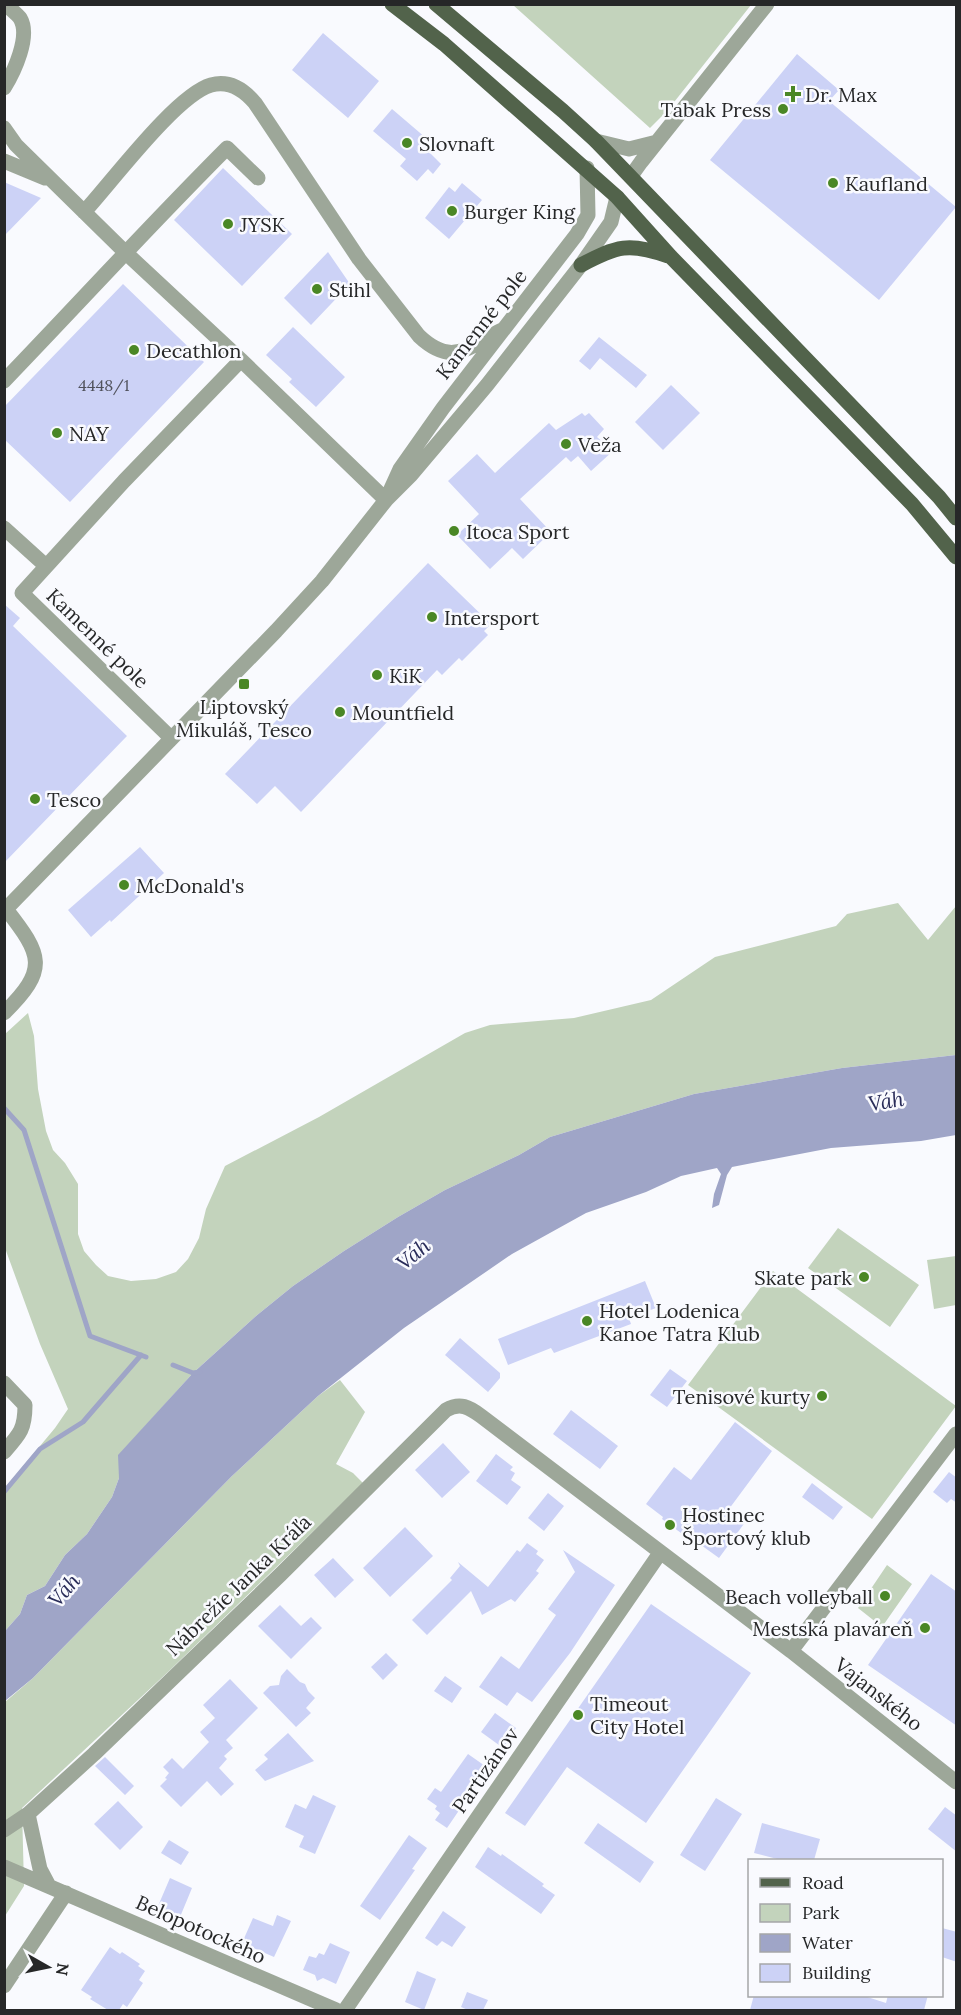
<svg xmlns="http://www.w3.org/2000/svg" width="961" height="2015" viewBox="0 0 961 2015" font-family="Lora,serif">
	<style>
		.green { fill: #c3d3bc }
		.water { fill: #9fa5c7 }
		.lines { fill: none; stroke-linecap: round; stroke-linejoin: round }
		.stream { stroke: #9fa5c7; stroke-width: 5 }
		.building { fill: #ccd2f6 }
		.minor { stroke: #9da799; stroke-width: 15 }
		.major { stroke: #52634b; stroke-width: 15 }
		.poi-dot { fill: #4a8725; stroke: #f9fafe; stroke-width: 2 }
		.labels { text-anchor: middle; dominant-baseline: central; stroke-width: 5; stroke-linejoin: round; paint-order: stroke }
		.number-label { font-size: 16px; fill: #50525c }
		.poi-label { font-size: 20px; fill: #262728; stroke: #f9fafe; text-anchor: start }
		.street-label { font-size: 20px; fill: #262728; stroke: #f9fafe }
		.water-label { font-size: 21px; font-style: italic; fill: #292c59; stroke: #f9fafe }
	</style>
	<rect width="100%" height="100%" fill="#f9fafe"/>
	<path class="green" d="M513 5H751L667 111 650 128Z
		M898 903 928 940 956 906V1055L842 1068 694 1094 550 1137 519 1155 445 1190 398 1217 344 1251 293 1286 256 1316 193 1373 119 1455V1478L112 1497 87 1534 65 1555 45 1586 27 1595 20 1614 5 1631V1488L55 1428 68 1409 40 1344 5 1248V1034L28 1013 34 1036 38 1089 46 1131 53 1150 65 1163 78 1184V1234L84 1251 96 1265 108 1276 131 1281 156 1279 176 1272 188 1259 199 1238 206 1209 225 1166 319 1117 465 1033 490 1025 574 1018 651 1000 715 957 836 926 847 914Z
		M838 1228 919 1285 890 1327 808 1268Z
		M956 1256V1305L934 1309 927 1260Z
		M773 1271 956 1406 872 1519 688 1385Z
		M340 1380 365 1412 336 1464 353 1473 363 1483 168 1672 22 1808 24 1886 5 1916V1702L33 1678 232 1476 318 1396Z
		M887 1565 912 1584 882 1627 858 1608Z"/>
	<path class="water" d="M956 1055V1135L921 1141 831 1148 732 1167 727 1175 719 1205 712 1208 714 1194 721 1174 717 1168 681 1176 646 1192 586 1213 512 1254 404 1328 318 1396 232 1476 33 1678 5 1701V1631L20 1614 27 1595 45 1586 65 1555 87 1534 112 1497 119 1478 118 1455 193 1373 256 1316 293 1286 344 1251 398 1217 445 1190 519 1155 550 1137 694 1094 842 1068Z"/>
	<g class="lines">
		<path class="stream" d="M4 1108 24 1130 90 1336 146 1357
			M173 1365 193 1373 200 1372
			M4 1492 40 1449 83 1422 141 1355"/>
	</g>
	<path class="building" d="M323 33 379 81 348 118 292 70Z
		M797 54 839 90 829 101 956 207 879 300 710 160Z
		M392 109 426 138 421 144 441 164 433 174 428 169 417 181 400 166 406 159 373 131Z
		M223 168 292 234 242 286 174 220Z
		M4 182 41 198 4 236Z
		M462 183 482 200 449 239 425 218 449 187 455 192Z
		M328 252 350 284 311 325 284 298Z
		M123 284 204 362 70 502 4 439V407Z
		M293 327 345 377 316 407 289 382 292 379 266 355Z
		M599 337 647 375 636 388 600 358 590 370 579 361Z
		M671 385 700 413 663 450 635 422Z
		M582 413 585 416 589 413 604 429 597 437 613 451 591 471 578 456 571 462 566 457 520 499 551 532 523 559 512 548 490 569 457 535 479 514 448 481 477 454 495 473 549 423 556 430Z
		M428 563 491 624 484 631 488 635 462 661 459 658 442 675 437 670 301 812 275 786 257 804 225 774Z
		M4 604 20 618 13 626 127 736 4 863Z
		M140 847 164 873 111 922 110 920 91 937 68 910Z
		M645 1281 656 1308 629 1318 631 1324 554 1353 551 1348 508 1365 498 1339Z
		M460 1338 500 1373V1378L488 1392 445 1355Z
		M670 1369 687 1381 667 1407 650 1395Z
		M571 1410 618 1446 600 1469 553 1434Z
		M735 1422 772 1451 729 1509 746 1521 719 1558 701 1545 700 1547 662 1519 663 1517 646 1504 674 1467 691 1480Z
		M443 1443 470 1472 442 1498 415 1470Z
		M496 1454 513 1467 510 1470 515 1473 511 1480 521 1487 507 1505 476 1481Z
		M949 1472 957 1478V1503L951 1499 947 1503 933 1492Z
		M812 1483 843 1507 833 1520 802 1497Z
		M548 1493 564 1506 544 1531 528 1518Z
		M405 1527 433 1556 390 1597 363 1568Z
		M527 1543 538 1551 536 1554 544 1560 536 1571 539 1573 515 1602 511 1599 482 1615 471 1591 427 1635 412 1620 452 1580 450 1578 460 1566 458 1562 488 1587 517 1550 520 1552Z
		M563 1550 615 1585 570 1653 532 1702 517 1692 507 1706 479 1687 501 1656 519 1669 556 1615 548 1609 575 1572Z
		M333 1558 354 1580 335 1598 314 1575Z
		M931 1574 957 1592V1726L868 1665Z
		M651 1604 751 1673 646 1823 567 1767 525 1826 505 1813Z
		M280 1605 301 1626 311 1617 322 1628 291 1659 258 1626Z
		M386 1653 398 1665 383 1680 371 1667Z
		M287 1669 300 1682 305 1684 308 1691 315 1698 306 1708 311 1713 296 1727 263 1693 270 1686 279 1685 281 1676Z
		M445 1676 462 1688 452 1703 434 1691Z
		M230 1679 258 1708 226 1740 233 1748 224 1756 227 1759 219 1768 234 1784 221 1796 207 1781 181 1807 160 1786 167 1779 165 1778 169 1773 163 1767 172 1758 183 1769 209 1742 200 1732 215 1718 203 1705Z
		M495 1713 516 1728 503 1748 481 1732Z
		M288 1733 314 1761 265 1781 255 1770 268 1759 264 1755Z
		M468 1754 488 1768 447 1828 435 1820 440 1813 435 1809 437 1806 427 1799 435 1788 441 1792Z
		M105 1757 134 1786 125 1795 95 1766Z
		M313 1795 336 1806 315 1854 299 1847 304 1836 285 1827 295 1804 306 1809Z
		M716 1798 742 1814 705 1871 680 1855Z
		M118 1801 143 1827 120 1850 94 1824Z
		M945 1807 957 1816V1852L928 1829Z
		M598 1823 654 1862 640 1883 584 1843Z
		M762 1823 820 1839 814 1860H781L754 1853Z
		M409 1835 427 1848 412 1869 415 1870 380 1920 360 1906Z
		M169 1840 189 1852 181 1865 161 1853Z
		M488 1847 501 1856 502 1854 544 1884 542 1886 555 1895 541 1914 475 1867Z
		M170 1878 192 1888 180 1917 158 1906Z
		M443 1911 466 1927 452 1947 442 1941 437 1946 425 1938Z
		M277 1915 291 1921 274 1957 242 1943 253 1918 273 1926Z
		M942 1928 957 1932V1962L942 1957Z
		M330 1943 350 1952 336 1984 323 1978 317 1981 315 1975 303 1970 309 1956 316 1958 319 1953 324 1955Z
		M110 1947 120 1954 122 1952 140 1964 138 1966 145 1971 139 1980 143 1983 127 2007 123 2004 119 2010H108L90 1999 92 1997 81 1990Z
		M417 1971 436 1979 424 2010 405 2002Z
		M467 1992 488 2000 483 2010H468L461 2007Z
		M754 1995H861L886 2003 888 1995H928L924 2010H750Z"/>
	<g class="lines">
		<path class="minor" d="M4 88C14 72 31 36 20 18 16 13 10 9 6 4
			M4 128 16 145 126 253 241 360 386 500
			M596 141 629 149 657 142
			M4 161 45 178
			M631 176 641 162 767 4
			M84 212C111 183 176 95 211 85 229 80 244 90 255 103L359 259 419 336C453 368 469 346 502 330
			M4 381C79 303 151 224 227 148L258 178
			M390 491 400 469 443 408 577 234 588 215 587 168
			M4 528 46 566
			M171 738 22 593 124 481 241 360
			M4 911 276 631 322 581 386 500 411 475 487 385 581 265 611 222 617 197
			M4 1013C49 969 42 955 6 909
			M4 1383 25 1405C25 1429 20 1434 4 1452
			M791 1651 956 1434
			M28 1814 40 1869 49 1886
			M4 1830 28 1814 94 1754 280 1575 446 1410C460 1402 469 1407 481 1416L791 1651 956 1782
			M4 1867 336 2010
			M4 1986 66 1893
			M345 2010 660 1553"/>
		<path class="major" d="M392 4 444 44 617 197 671 257 912 504 956 557
			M436 4 563 111 596 141 939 497 956 518
			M581 265C617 246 629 242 668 256"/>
	</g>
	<g class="poi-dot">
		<path d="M790 85h6v6h6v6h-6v6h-6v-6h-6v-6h6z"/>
		<circle cx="783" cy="109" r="6"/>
		<circle cx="407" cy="143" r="6"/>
		<circle cx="833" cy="183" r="6"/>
		<circle cx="452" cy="211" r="6"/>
		<circle cx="228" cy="224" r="6"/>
		<circle cx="317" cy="289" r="6"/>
		<circle cx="134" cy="350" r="6"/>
		<circle cx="57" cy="433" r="6"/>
		<circle cx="566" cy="444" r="6"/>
		<circle cx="454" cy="531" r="6"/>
		<circle cx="432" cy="617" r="6"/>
		<circle cx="377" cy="675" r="6"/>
		<rect x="238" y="678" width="12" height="12" rx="3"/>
		<circle cx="340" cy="712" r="6"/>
		<circle cx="35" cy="799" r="6"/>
		<circle cx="124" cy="885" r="6"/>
		<circle cx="864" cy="1277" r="6"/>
		<circle cx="587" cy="1321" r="6"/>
		<circle cx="822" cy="1396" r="6"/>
		<circle cx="670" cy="1525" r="6"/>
		<circle cx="885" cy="1596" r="6"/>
		<circle cx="925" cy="1628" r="6"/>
		<circle cx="578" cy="1715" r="6"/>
	</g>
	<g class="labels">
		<g class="number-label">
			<text x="104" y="385">4448/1</text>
		</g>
		<g class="poi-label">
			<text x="805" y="94">Dr. Max</text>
			<text x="771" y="109" text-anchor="end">Tabak Press</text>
			<text x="419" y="143">Slovnaft</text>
			<text x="845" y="183">Kaufland</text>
			<text x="464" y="211">Burger King</text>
			<text x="240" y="224">JYSK</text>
			<text x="329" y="289">Stihl</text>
			<text x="146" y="350">Decathlon</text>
			<text x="69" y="433">NAY</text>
			<text x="578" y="444">Veža</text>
			<text x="466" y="531">Itoca Sport</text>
			<text x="444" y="617">Intersport</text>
			<text x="389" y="675">KiK</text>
			<text x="244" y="706" text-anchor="middle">Liptovský<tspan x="244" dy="23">Mikuláš, Tesco</tspan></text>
			<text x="352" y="712">Mountfield</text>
			<text x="47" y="799">Tesco</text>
			<text x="136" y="885">McDonald's</text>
			<text x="852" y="1277" text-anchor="end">Skate park</text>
			<text x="599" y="1310">Hotel Lodenica<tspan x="599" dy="23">Kanoe Tatra Klub</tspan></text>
			<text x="810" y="1396" text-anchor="end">Tenisové kurty</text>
			<text x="682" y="1514">Hostinec<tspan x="682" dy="23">Športový klub</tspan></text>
			<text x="873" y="1596" text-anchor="end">Beach volleyball</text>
			<text x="913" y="1628" text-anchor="end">Mestská plaváreň</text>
			<text x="590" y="1703">Timeout<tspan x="590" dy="23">City Hotel</tspan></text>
		</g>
		<g class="street-label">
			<text transform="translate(481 324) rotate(-52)">Kamenné pole</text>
			<text transform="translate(98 638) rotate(44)">Kamenné pole</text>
			<text transform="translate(238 1585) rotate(-44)">Nábrežie Janka Kráľa</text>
			<text transform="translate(879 1694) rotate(38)">Vajanského</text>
			<text transform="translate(485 1770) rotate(-55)">Partizánov</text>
			<text transform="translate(201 1929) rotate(24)">Belopotockého</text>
		</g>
		<g class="water-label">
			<text transform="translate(886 1101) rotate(-9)">Váh</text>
			<text transform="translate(413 1254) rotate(-39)">Váh</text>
			<text transform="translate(64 1590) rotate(-49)">Váh</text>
		</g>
	</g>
	<rect width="961" height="2015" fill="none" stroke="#262728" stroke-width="12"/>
	<rect x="748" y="1859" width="195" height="138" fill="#f9fafe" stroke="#a5a6a8" stroke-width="1.5"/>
	<rect x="760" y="1878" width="30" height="9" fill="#52634b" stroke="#a5a6a8" stroke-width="1.5"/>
	<text x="802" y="1889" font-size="18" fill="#262728">Road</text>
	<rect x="760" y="1904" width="30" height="18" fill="#c3d3bc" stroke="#a5a6a8" stroke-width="1.5"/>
	<text x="802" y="1919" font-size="18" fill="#262728">Park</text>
	<rect x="760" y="1934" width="30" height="18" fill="#9fa5c7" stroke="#a5a6a8" stroke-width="1.5"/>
	<text x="802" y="1949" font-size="18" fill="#262728">Water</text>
	<rect x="760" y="1964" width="30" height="18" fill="#ccd2f6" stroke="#a5a6a8" stroke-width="1.5"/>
	<text x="802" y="1979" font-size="18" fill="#262728">Building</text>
	<g transform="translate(48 1967) rotate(99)" stroke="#f9fafe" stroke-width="4.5" paint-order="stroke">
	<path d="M0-4.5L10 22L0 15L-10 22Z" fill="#262728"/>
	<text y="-9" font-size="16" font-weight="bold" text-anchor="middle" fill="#262728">N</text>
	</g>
</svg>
